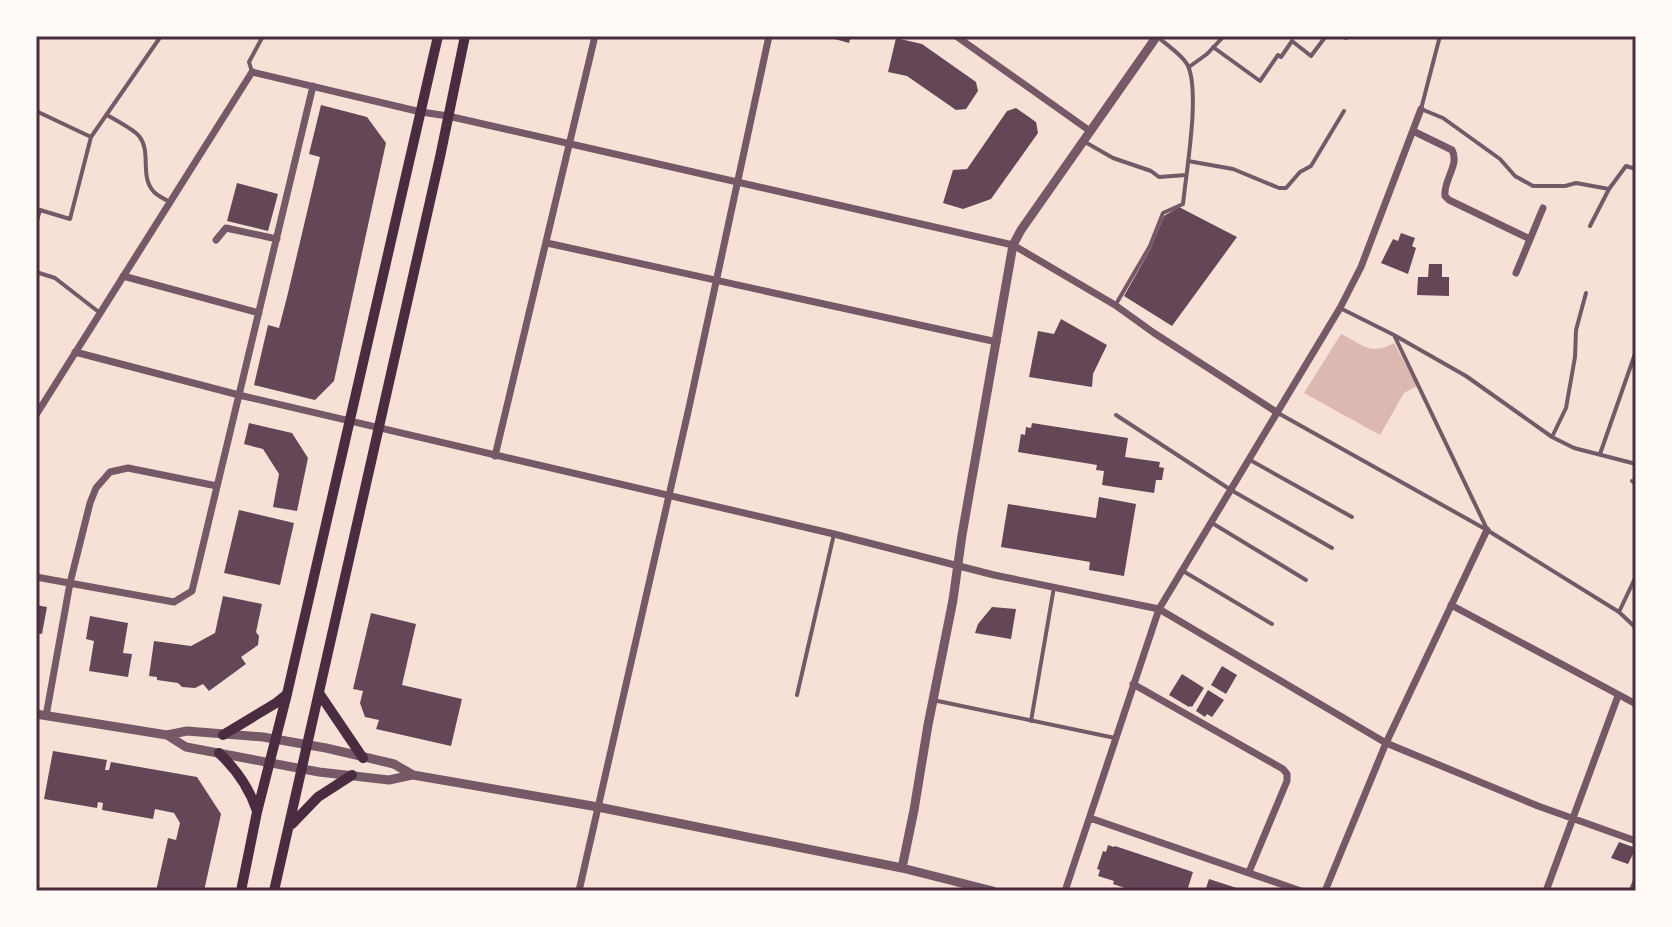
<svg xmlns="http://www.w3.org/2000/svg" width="1672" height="927" viewBox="0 0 1672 927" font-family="'Space Grotesk',sans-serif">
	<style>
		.water { fill: #dcb8b0 }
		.building { fill: #644757 }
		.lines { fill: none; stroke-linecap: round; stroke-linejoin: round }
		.service { stroke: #755966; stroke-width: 4 }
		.minor { stroke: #755966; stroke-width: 7 }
		.tertiary { stroke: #755966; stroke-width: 9 }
		.secondary { stroke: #4a2c40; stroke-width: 10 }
		.neatline { fill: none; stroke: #4a2c40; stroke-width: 3 }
	</style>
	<rect width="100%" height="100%" fill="#f7e1d7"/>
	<path class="water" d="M1341 334C1364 345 1370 356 1394 343L1417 386 1404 393 1380 435 1304 393Z"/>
	<path class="building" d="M824 36H851L849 43Z
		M896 38 922 44 976 82 978 91 966 109 956 110 907 76 888 72Z
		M321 105 367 117 386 143 334 381 315 400 254 385 268 325 279 328 288 293 320 157 309 154Z
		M1016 108 1036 122 1038 133 991 199 963 209 943 203 953 170 967 169 1007 111Z
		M237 183 278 194 268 231 227 221Z
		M1179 207 1237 237 1172 326 1124 296 1151 248 1164 216Z
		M1401 233 1415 238 1412 246 1416 248 1408 274 1381 263 1393 239 1398 241Z
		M1429 264H1442V277H1449V296L1417 295 1418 277H1428Z
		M1061 319 1107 345 1093 374 1092 387 1029 377 1038 331 1054 334Z
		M249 423 292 433 308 458 297 511 273 507 279 474 263 449 244 444Z
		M1032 423 1128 438 1125 457 1160 462 1159 467 1164 468 1162 480H1156L1154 493 1102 485 1104 471 1096 470 1097 465 1018 452 1021 434 1025 435 1026 427 1031 428Z
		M1099 497 1136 504 1124 576 1089 570 1090 562 1001 547 1008 504 1096 518Z
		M239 510 294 523 280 585 224 573Z
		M223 596 262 604 256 632 259 636 258 645 241 657 246 664 209 691 203 684 195 688 182 687 178 683 157 680V677L149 676 154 641 191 646 215 633Z
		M36 605 47 607 42 634 36 633Z
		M992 607 1016 609 1011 639 975 633 978 624Z
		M371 613 416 624 402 685 462 699 451 746 376 729 379 720 365 717 360 703 363 691 353 689Z
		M90 616 128 623 123 653 132 654 128 677 89 671 94 641 86 639Z
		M1222 666 1237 675 1226 694 1211 685Z
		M1182 674 1204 688 1192 707 1190 706 1189 707 1169 695Z
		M1208 690 1224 700 1212 717 1207 714 1205 717 1196 711Z
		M53 751 107 760 105 770H109L111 762 197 777 221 814 204 891H156L168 838 176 840 180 823 174 813 155 809 153 819 102 810 103 803 98 802 97 808 44 799Z
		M1619 842 1636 848 1628 864 1611 858Z
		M1108 845 1114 847 1115 846 1193 872 1187 891H1134L1113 884 1114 881 1098 876 1100 870 1097 869 1103 851 1106 852Z
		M1209 879 1243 890V891H1205Z"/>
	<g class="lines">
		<path class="service" d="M1343 36 1346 38
			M1440 36 1421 109 1443 118 1500 159 1515 176 1533 186H1565L1576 183 1609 189 1626 166 1636 169
			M1213 47 1260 81 1278 55 1281 57 1292 41 1311 56 1326 36
			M1189 67 1207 54 1224 36
			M252 72 249 62 263 36
			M36 111 91 137
			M107 115C115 120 133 129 139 136 152 152 139 176 154 192 158 196 164 199 170 202
			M1085 142 1113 158 1151 171 1159 177 1186 175
			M1188 161 1233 169 1279 188H1286L1300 172 1311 166 1344 111
			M36 224 40 210 70 219 91 137 161 36
			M1590 226 1609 189
			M36 272 55 278 100 313
			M1116 304 1150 246 1163 213 1183 204C1186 173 1201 89 1187 64 1181 54 1168 46 1159 38
			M1340 308 1394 335 1466 376 1552 437 1574 448 1636 464
			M1395 337 1486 527
			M1278 413 1487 530 1619 612 1636 628
			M1116 415 1231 490 1332 548
			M1552 437 1566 408 1575 357 1576 330 1586 293
			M1600 454 1636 351
			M1250 460 1352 517
			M1632 481 1636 484
			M1212 523 1306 580
			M1183 571 1272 624
			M1619 612 1636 576
			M797 695 834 534
			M933 700 1115 738
			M1031 721 1054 587"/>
		<path class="minor" d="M956 36 1090 131
			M1413 131 1452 150C1460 165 1443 180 1445 196L1449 200 1530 239
			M216 240 226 228 277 239
			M547 243 997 342
			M1516 273 1543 208
			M123 276 259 313
			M75 352 239 395 834 534 994 575 1159 609 1386 743 1538 806 1636 841
			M36 415 252 72 421 112 448 116 1013 245 1115 305 1154 333 1278 413
			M495 456 595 36
			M36 577 174 602 192 591 313 86
			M1451 605 1636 704
			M1133 684 1283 769 1287 774V781L1249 872
			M46 716 70 583 90 503 96 488 110 472 128 468 217 486
			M1090 818 1301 891
			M579 891 688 412 769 36
			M1065 891 1159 609 1340 308 1361 267 1421 109
			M1325 891 1386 743 1487 530
			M1546 891 1618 696
			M1632 891 1636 882"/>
		<path class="tertiary" d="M36 714 167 735 187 731 263 737 326 748 394 764 413 775 598 807 902 868 993 891
			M167 735 186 747 319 772 389 780 412 775
			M902 868 914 810 928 725 953 600 962 535 1013 245 1021 230 1157 36"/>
		<path class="secondary" d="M319 693 363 758
			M223 735 276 703 287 694
			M219 753C237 770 249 787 257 811
			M292 824 318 797 352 775
			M241 891 257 812 287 694 438 36
			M274 891 440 157 465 36"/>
	</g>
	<rect width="1672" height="927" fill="none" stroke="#fffaf5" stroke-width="76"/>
	<rect x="38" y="38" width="1596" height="851" class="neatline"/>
</svg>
